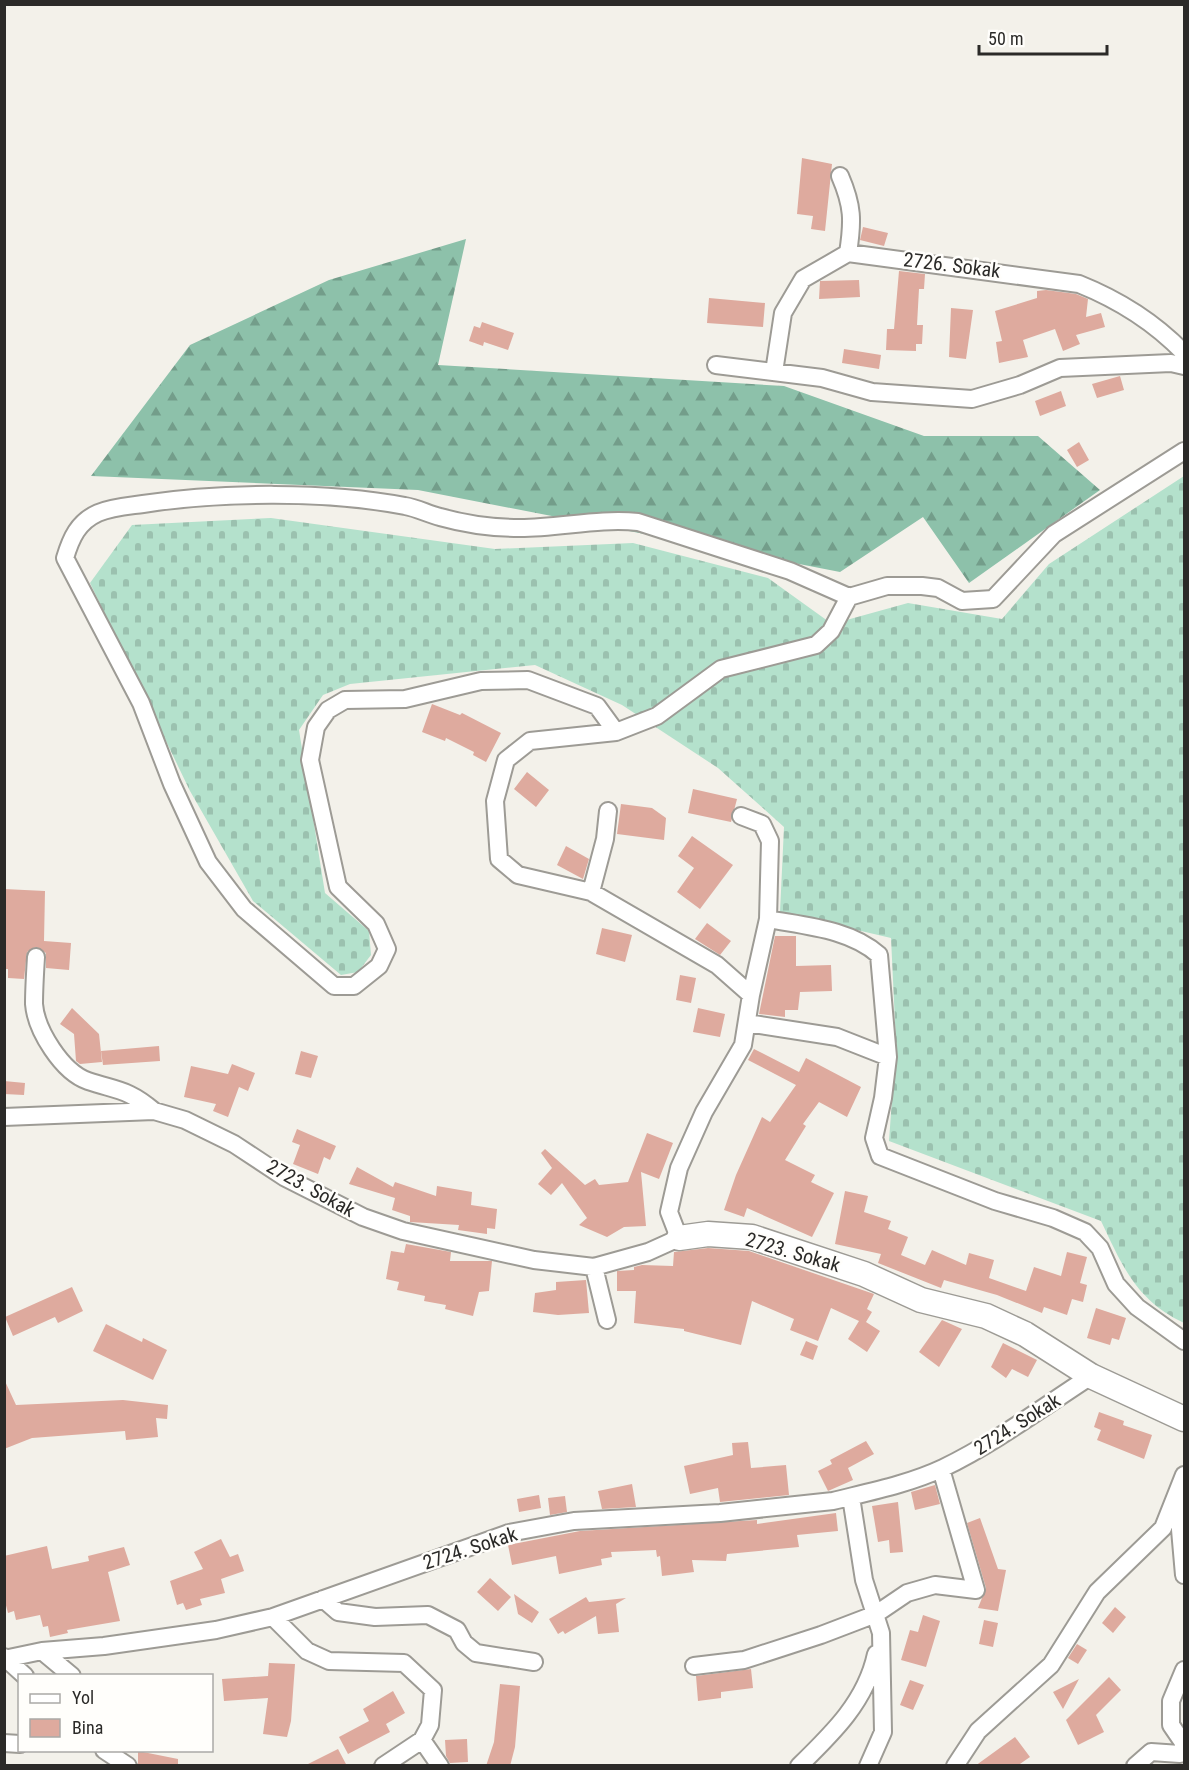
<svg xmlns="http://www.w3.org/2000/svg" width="1189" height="1770" viewBox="0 0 1189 1770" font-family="'Roboto Condensed',sans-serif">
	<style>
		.forest { fill: url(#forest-firs) }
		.cemetery { fill: url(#cemetery-stones) }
		.building { fill: #deaa9e }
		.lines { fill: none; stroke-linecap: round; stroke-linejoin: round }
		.street-casing { stroke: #9d9b95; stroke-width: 20 }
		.secondary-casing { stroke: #9d9b95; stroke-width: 27 }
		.street { stroke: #fff; stroke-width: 16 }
		.secondary { stroke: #fff; stroke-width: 24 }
		.labels { text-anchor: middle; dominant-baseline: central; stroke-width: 5; stroke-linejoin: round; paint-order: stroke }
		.street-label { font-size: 20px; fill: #2b2a28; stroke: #fffefb }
	</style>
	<defs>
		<pattern id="forest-firs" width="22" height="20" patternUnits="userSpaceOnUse" patternTransform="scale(1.5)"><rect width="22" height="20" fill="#8dc1aa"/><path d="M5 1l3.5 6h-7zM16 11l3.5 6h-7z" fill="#739d8a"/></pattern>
		<pattern id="cemetery-stones" width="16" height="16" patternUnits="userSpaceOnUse" patternTransform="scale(1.5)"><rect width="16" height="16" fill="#b4e1cc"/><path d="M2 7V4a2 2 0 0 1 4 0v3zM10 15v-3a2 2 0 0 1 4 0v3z" fill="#9bc1af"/></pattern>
	</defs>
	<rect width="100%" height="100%" fill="#f3f1ea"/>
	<path class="forest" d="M466 239 438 365 784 386 924 436H1038L1100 490 969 583 923 517 840 572 418 490 91 476 190 345 329 280Z"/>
	<path class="cemetery" d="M1184 476V1323C1136 1300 1123 1267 1101 1221L889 1141 896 1043 891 938 780 912 784 827 718 768 622 705 535 665 350 684 323 695 299 730 325 893 369 931 371 955 358 972 341 975 253 901 190 791 90 583 132 525 271 518 495 549 633 543 768 578 832 624 908 603 1002 619 1049 564Z"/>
	<path class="building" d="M802 158 832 164 825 231 811 229 813 216 797 214Z
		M863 227 888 233 884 246 860 240Z
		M899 271 925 274 924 289H919L917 325H923L922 344H916V351L886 350 887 329H894Z
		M859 280 860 297 819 299 820 281Z
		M1046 290 1076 294 1088 299 1086 317 1101 313 1105 327 1076 335 1080 344 1063 351 1055 329 1023 340 1028 357 999 363 996 342 1002 341 995 311 1037 298V291Z
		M709 298 765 303 763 327 707 323Z
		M951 308 973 310 966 359 949 357Z
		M482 322 514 333 508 350 484 342 483 346 469 341 474 326 480 328Z
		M844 349 881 355 879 369 842 363Z
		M1120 376 1124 390 1097 398 1092 384Z
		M1061 391 1066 406 1040 416 1035 401Z
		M1079 442 1089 460 1077 467 1067 450Z
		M432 704 460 715 462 713 501 733 486 762 473 755 474 752 446 738 445 741 422 732Z
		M527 772 549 790 536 807 514 789Z
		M693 789 737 799 731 822 688 813Z
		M621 804 652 808 666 818 664 840 617 834Z
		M692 836 733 865 700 909 677 892 694 868 678 856Z
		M566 846 589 859 583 879 557 865Z
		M4 889 45 891 44 941 71 943 69 970 46 968V953L36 947 27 952 24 979 8 978V969H4Z
		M707 923 731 941 720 955 695 939Z
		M602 928 632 935 625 962 596 954Z
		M775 936H796V966L831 965 832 991 800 992 798 1010H785V1017L759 1014Z
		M680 975 696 978 691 1003 676 1000Z
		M72 1008 99 1034 102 1062 80 1064 76 1061 74 1034 60 1024Z
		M698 1008 725 1014 720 1037 693 1032Z
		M159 1046 160 1061 103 1065 101 1051Z
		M754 1049 799 1072 806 1058 861 1087 847 1117 819 1102 803 1124 806 1126 785 1160 815 1175 811 1182 834 1193 812 1237 747 1208 744 1217 724 1210 736 1175 762 1117 770 1122 796 1085 748 1060Z
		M301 1051 318 1056 311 1078 295 1074Z
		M232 1064 255 1073 248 1091 239 1087 228 1117 213 1111 216 1104 184 1097 191 1066 228 1074Z
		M4 1081 25 1083 24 1095 4 1094Z
		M297 1129 336 1146 330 1160 324 1157 318 1174 293 1164 300 1145 292 1142Z
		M647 1133 673 1143 659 1179 641 1172 646 1226 624 1227 607 1237 579 1225 587 1218 562 1183 551 1195 538 1184 552 1168 541 1153 545 1149 585 1185 595 1179 599 1185 628 1182Z
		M357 1167 393 1187 395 1182 436 1196 437 1186 472 1192 471 1205 497 1209 495 1229 487 1228V1234L458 1230 459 1225 410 1222V1216L392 1210 395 1198 349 1184Z
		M845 1191 868 1196 864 1212 891 1221 888 1229 908 1237 901 1255 925 1265 932 1250 966 1265 969 1253 994 1260 989 1278 1026 1291 1034 1267 1061 1276 1067 1252 1087 1257 1080 1283 1087 1285 1083 1302 1072 1299 1067 1315 1044 1307 1042 1313 997 1295 944 1280 941 1288 878 1263 881 1254 835 1244Z
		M406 1244 451 1252 450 1261H492L489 1291 479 1292 473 1316 445 1309 446 1305 424 1301 425 1296 397 1290 399 1282 386 1279 391 1251 404 1253Z
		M708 1248 749 1251 874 1294 867 1309 872 1312 866 1322 880 1331 867 1352 848 1339 859 1321 831 1308 818 1341 790 1330 794 1319 752 1301 741 1345 684 1331V1329L634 1323 636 1291H617V1271L634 1270V1267L642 1265 673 1266 674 1252Z
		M586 1280 589 1313 558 1315 533 1312 535 1293 556 1290V1282Z
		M72 1287 83 1311 58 1323 55 1317 13 1336 5 1317Z
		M1096 1308 1126 1318 1119 1340 1112 1338 1110 1345 1087 1338Z
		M942 1320 962 1329 939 1367 919 1352Z
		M106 1324 142 1342 143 1338 167 1350 153 1380 93 1351Z
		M806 1341 818 1346 813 1360 800 1355Z
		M1003 1343 1037 1360 1028 1377 1012 1369 1006 1378 991 1367Z
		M4 1379 16 1405 123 1400 168 1405 167 1419 156 1418 158 1437 126 1440 125 1431 32 1438 4 1449Z
		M1099 1412 1124 1421 1123 1425 1152 1435 1144 1459 1097 1440 1101 1430 1094 1427Z
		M866 1441 874 1454 848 1468 853 1480 828 1491 818 1471 832 1464 830 1460Z
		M748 1442 751 1468 786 1465 789 1495 720 1502 718 1488 690 1494 684 1466 733 1455 732 1443Z
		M632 1484 636 1507 602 1509 598 1491Z
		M935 1485 940 1504 915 1510 911 1492Z
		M539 1495 541 1508 519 1512 517 1499Z
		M565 1496 567 1512 550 1515 548 1498Z
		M898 1502 903 1552 890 1553 889 1540 878 1542 872 1506Z
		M836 1513 838 1531 797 1535 799 1547 727 1554 726 1561 692 1560 694 1572 662 1576 660 1556 657 1557 656 1550 611 1552 612 1557 601 1559 602 1565 559 1574 556 1556 512 1565 508 1545 580 1531 757 1520V1524Z
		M980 1518 998 1569 1006 1570 998 1611 978 1608 986 1588 967 1523Z
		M221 1539 230 1557 238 1554 244 1571 221 1579 225 1593 200 1599 202 1605 186 1610 183 1603 177 1605 170 1581 203 1569 194 1552Z
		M47 1546 52 1569 89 1561 88 1556 124 1547 130 1565 108 1572 120 1621 67 1630 68 1633 50 1637 48 1626 43 1627 40 1615 16 1620 14 1611 8 1613 4 1598V1556Z
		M490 1578 511 1597 498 1611 477 1592Z
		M514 1594 539 1612 532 1623 518 1614Z
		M586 1597 589 1602 626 1598 616 1604 619 1632 598 1634 596 1616 565 1634 563 1631 558 1634 549 1619Z
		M1115 1607 1126 1617 1113 1633 1102 1623Z
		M923 1615 940 1621 926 1667 901 1660 910 1630 918 1632Z
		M984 1620 998 1623 993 1647 979 1644Z
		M1077 1644 1087 1650 1078 1664 1068 1658Z
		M269 1663 295 1664 291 1721 287 1737 263 1734 268 1698 224 1701 222 1679 268 1676Z
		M751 1669 753 1688 721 1692V1698L698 1701 696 1676Z
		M1109 1677 1121 1690 1096 1715 1104 1732 1078 1745 1066 1720Z
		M1079 1679 1063 1709 1053 1692Z
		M910 1680 924 1685 913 1710 900 1705Z
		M500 1684 520 1686 515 1747 510 1766H486L494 1742Z
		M393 1691 405 1713 386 1724 390 1732 348 1754 339 1737 369 1721 363 1709Z
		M1015 1737 1030 1757 1017 1766H975Z
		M467 1739 468 1762 450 1763 446 1756 445 1740Z
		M338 1749 347 1766H304Z
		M138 1751 178 1759V1766H138Z"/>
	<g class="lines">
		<g class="street-casing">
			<path id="street" d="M840 176C853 206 853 221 848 253
				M716 365 822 378 872 392 972 399 1020 385 1060 368 1171 363 1184 366
				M774 372 783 313 803 279 848 253 1079 284C1119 300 1154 322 1184 353
				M616 732 597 706 528 680 481 681 405 699 345 700 328 710 316 727 310 760 338 887 376 924 387 949 379 966 354 986H334L244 909 208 862 172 784 141 703 65 558C71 538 78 522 98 513 112 507 129 506 143 504 220 492 328 491 405 506 417 508 428 514 440 517 465 524 494 528 520 528 560 528 598 518 638 522L790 571 849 597
				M741 816 762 824 770 841 768 919 751 995
				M591 892 605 839 608 811
				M768 919C805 926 850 929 879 955L888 1057 883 1098 874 1138 880 1156 995 1201 1053 1218 1085 1232 1100 1248 1116 1284 1137 1307 1184 1341
				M36 957C35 973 34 989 34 1004 36 1030 62 1072 88 1081 118 1091 128 1089 154 1111
				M747 1023 837 1037 888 1057
				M4 1117 154 1111 185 1120 234 1144 284 1177 363 1217 403 1231 534 1260 594 1267 648 1252 679 1238 669 1212 679 1168 704 1112 743 1045 751 995 717 965 591 892 518 875 499 859 495 801 506 760 530 741 616 732 657 716 721 669 816 645 831 631 849 597 887 586H922L938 588 962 601 993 599 1054 534 1184 451
				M594 1267 607 1320
				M1182 1496 1179 1518 1184 1575
				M851 1497 864 1580 881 1633 883 1732 868 1766
				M323 1599 338 1612 375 1617 428 1615 457 1630 464 1643 476 1653 534 1662
				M273 1617 307 1651 329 1661 404 1663 433 1690 430 1725 422 1740
				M42 1651 72 1676
				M4 1657 25 1676
				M4 1659 42 1651 104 1646 216 1630 273 1617 509 1533 574 1521 720 1513 833 1501C869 1492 909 1484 943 1468 995 1443 1043 1407 1091 1376
				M694 1666 744 1660 821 1635 876 1614 907 1593 935 1585 976 1590 941 1469
				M1184 1670 1171 1701V1725L1184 1744
				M4 1743 20 1744
				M104 1750 128 1766
				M383 1766 422 1740 440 1766
				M799 1766C833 1733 866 1701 876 1654
				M955 1766 978 1731 1051 1665 1097 1592 1163 1528 1184 1475
				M1135 1766 1151 1752 1180 1754"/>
		</g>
		<g class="secondary-casing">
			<path id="secondary" d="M679 1238 708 1234 752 1237 864 1274 921 1300 986 1316 1025 1334 1091 1376 1184 1419"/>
		</g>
		<use href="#street" class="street"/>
		<use href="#secondary" class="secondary"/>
	</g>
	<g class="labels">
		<g class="street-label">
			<text transform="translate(952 265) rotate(7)">2726. Sokak</text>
			<text transform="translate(311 1188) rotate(29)">2723. Sokak</text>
			<text transform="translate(793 1252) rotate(16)">2723. Sokak</text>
			<text transform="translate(1017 1424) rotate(-32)">2724. Sokak</text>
			<text transform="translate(470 1548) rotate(-18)">2724. Sokak</text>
		</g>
	</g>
	<rect width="1189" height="1770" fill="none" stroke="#2b2a28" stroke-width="12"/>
	<rect x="18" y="1674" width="195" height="78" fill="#fffefb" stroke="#aaa9a7" stroke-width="1.5"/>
	<rect x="30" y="1694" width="30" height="9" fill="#ffffff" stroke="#aaa9a7" stroke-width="1.5"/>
	<text x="72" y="1704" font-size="18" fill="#2b2a28">Yol</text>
	<rect x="30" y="1719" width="30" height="18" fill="#deaa9e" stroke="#aaa9a7" stroke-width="1.5"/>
	<text x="72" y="1734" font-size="18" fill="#2b2a28">Bina</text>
	<path d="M979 45v9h128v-9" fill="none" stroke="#2b2a28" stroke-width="3"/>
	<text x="988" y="45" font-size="18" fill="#2b2a28" stroke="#fffefb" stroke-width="4.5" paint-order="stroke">50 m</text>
</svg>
